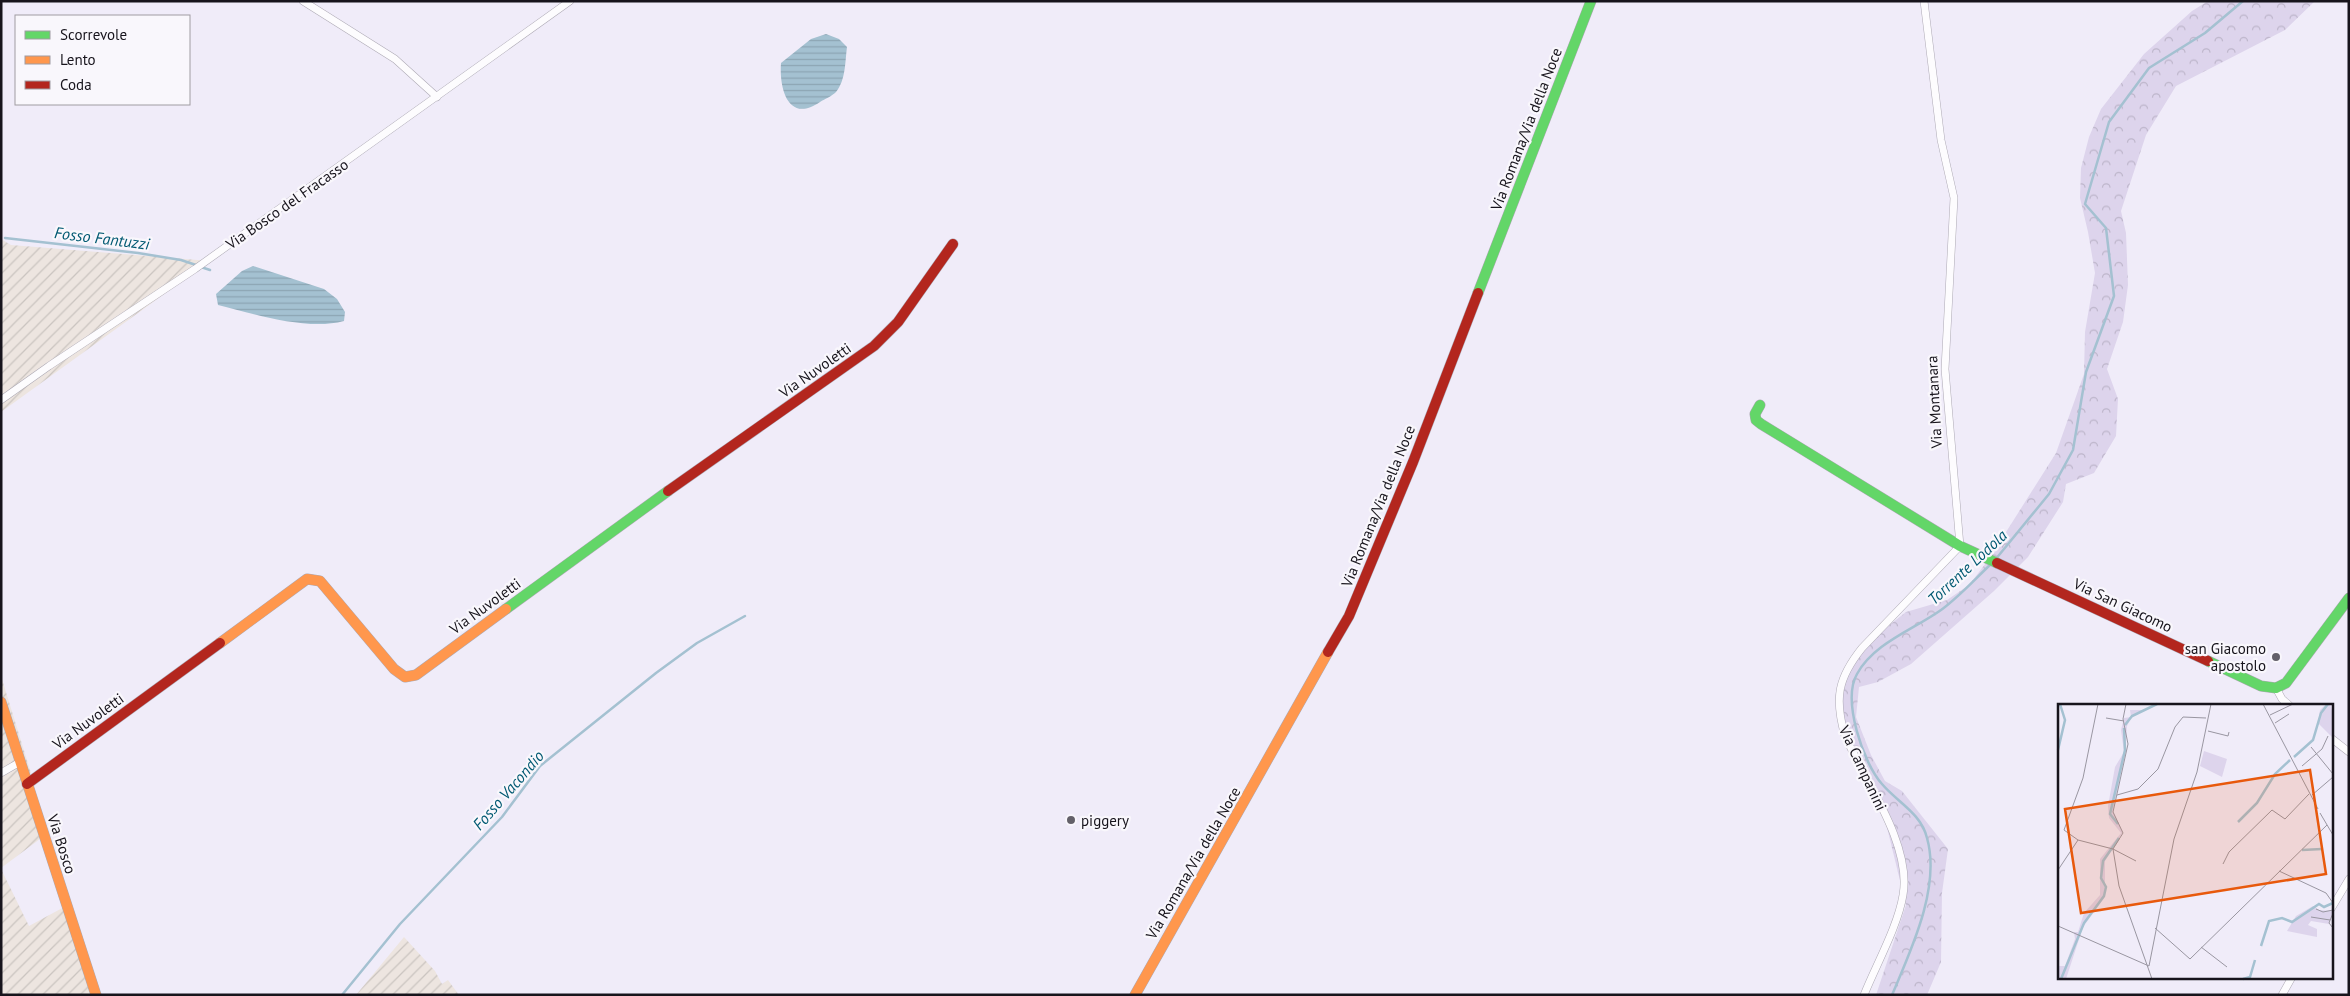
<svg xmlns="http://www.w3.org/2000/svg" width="2350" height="996" viewBox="0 0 2350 996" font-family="'PT Sans',sans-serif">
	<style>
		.industrial { fill: url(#industrial-furrows) }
		.forest { fill: url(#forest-crowns) }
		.water { fill: url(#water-rules) }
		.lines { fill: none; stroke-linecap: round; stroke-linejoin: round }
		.stream { stroke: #a4c1d1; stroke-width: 2.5 }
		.street-casing { stroke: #ada9b4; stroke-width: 8 }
		.fast-casing { stroke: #ada9b4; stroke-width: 11 }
		.slow-casing { stroke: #ada9b4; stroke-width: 11 }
		.jam-casing { stroke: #ada9b4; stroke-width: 11 }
		.street { stroke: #fdfcfe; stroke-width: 7 }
		.fast { stroke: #63d668; stroke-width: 10 }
		.slow { stroke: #ff974d; stroke-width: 10 }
		.jam { stroke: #b3261e; stroke-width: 10 }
		.poi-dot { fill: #636069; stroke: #f9f7fc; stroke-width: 2 }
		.labels { text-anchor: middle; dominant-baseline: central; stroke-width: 4.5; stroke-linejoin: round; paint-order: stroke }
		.street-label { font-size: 15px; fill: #17141c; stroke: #f9f7fc }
		.poi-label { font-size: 15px; fill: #17141c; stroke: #f9f7fc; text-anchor: end }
		.water-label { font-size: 16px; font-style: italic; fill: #005972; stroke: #f9f7fc }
		.inset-river { fill: none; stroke: #a4c1d1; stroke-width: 2.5 }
		.inset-road { fill: none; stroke: #9996a1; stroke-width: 1 }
		.view { fill: #e8590c; fill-opacity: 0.15; stroke: #e8590c; stroke-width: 2.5 }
		.inset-edge { fill: none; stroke: #17141c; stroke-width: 2.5 }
	</style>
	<defs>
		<pattern id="industrial-furrows" width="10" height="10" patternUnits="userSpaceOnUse" patternTransform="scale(1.25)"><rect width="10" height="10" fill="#ede5e0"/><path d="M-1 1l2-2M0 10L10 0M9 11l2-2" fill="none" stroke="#cac4c0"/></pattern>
		<pattern id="forest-crowns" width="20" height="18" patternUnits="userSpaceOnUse" patternTransform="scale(1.25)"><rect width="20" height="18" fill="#ddd4ec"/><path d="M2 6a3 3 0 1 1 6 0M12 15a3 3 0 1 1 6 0" fill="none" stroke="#bdb5ca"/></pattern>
		<pattern id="water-rules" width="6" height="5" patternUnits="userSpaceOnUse" patternTransform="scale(1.25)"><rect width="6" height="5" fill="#a4c1d1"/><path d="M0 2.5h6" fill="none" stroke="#8ca5b3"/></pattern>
	</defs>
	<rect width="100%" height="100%" fill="#f0ecf9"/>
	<path class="industrial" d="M1 239 11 245 210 261 1 412Z
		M1 676 31 773 26 777 44 836 1 868Z
		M1 869 29 926 66 906 96 995H1Z
		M404 937 435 971 442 984 448 980 459 995H356Z"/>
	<path class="forest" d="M2208 1H2315L2285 30 2176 86 2146 135 2121 211 2126 233 2128 285 2123 322 2107 369 2118 399 2116 436 2094 473 2066 484 2063 502 2028 557 1994 591 1911 664 1878 682 1859 687 1856 717 1871 755 1885 781 1902 791 1948 849 1942 893 1941 962 1927 995H1876L1906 905 1880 799 1855 761 1847 730 1839 695 1848 663 1878 634 1906 612 1947 600 1969 585 1989 559 2056 453 2084 374 2085 332 2095 273 2088 232 2080 198 2081 168 2089 137 2101 109 2144 54 2192 11Z"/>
	<path class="water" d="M826 34 839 39 847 47C845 61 846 80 836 92 832 96 825 99 820 102 788 124 779 88 781 63L811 39Z
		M253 266 324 289 337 299 345 312 344 321C307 331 255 314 218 305L216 294 242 271Z"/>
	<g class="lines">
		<path class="stream" d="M5 238 138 253 181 260 196 265
			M201 267 210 270
			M1995 560 2049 494 2073 450 2086 372 2114 296 2106 228 2085 204 2109 122 2149 68 2205 33 2243 1
			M342 995 400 924 502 817 540 766 656 673 697 643 745 616
			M1892 995C1911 950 1941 887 1927 838 1921 813 1897 802 1882 784 1863 763 1842 700 1857 674 1874 643 1913 630 1941 610 1959 597 1975 579 1991 564"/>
		<g class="street-casing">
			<path id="street" d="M303 1 395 59 437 97
				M1 400 49 366 195 269 570 1
				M2276 688 2282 699 2289 705
				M2331 738 2349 752
				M1 773 20 762
				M2331 909 2349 879
				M1864 995C1876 965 1898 926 1903 895 1912 845 1865 780 1845 736 1834 698 1838 678 1862 648L1960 546 1945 369 1954 198 1941 140 1924 1
				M2282 995 2292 977"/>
		</g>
		<g class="fast-casing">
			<path id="fast" d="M1478 293 1591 1
				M1760 405 1755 414 1756 420 1761 424 1960 546 1997 563
				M506 609 668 491
				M2208 661 2261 686 2276 688 2286 683 2349 598"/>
		</g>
		<g class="slow-casing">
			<path id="slow" d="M220 643 307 579 320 581 394 669 405 677 416 675 506 609
				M1 702 96 995
				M1135 995 1328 652"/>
		</g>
		<g class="jam-casing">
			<path id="jam" d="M668 491 874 346 898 322 953 244
				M1997 563 2208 661
				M1328 652 1349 616 1413 462 1478 293
				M27 784 220 643"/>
		</g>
		<use href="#street" class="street"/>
		<use href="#fast" class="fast"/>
		<use href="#slow" class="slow"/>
		<use href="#jam" class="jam"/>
	</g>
	<g class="poi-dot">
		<circle cx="2276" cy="657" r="5"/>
		<circle cx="1071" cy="820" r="5"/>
	</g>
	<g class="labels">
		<g class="street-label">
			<text transform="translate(1526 129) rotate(-69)">Via Romana/Via della Noce</text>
			<text transform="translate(287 204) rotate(-35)">Via Bosco del Fracasso</text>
			<text transform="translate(815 370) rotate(-35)">Via Nuvoletti</text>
			<text transform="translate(1934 402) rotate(-93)">Via Montanara</text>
			<text transform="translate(1378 506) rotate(-68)">Via Romana/Via della Noce</text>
			<text transform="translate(2123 605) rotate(25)">Via San Giacomo</text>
			<text transform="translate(485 606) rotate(-36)">Via Nuvoletti</text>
			<text transform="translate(88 721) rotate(-36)">Via Nuvoletti</text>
			<text transform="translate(1863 768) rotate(65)">Via Campanini</text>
			<text transform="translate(62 844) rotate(72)">Via Bosco</text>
			<text transform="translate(1193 863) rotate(-60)">Via Romana/Via della Noce</text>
		</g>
		<g class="poi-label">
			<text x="2266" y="648">san Giacomo<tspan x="2266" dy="17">apostolo</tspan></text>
			<text x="1081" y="820" text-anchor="start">piggery</text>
		</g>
		<g class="water-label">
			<text transform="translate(102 238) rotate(7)">Fosso Fantuzzi</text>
			<text transform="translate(1967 567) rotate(-43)">Torrente Lodola</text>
			<text transform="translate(508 790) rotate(-49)">Fosso Vacondio</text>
		</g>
	</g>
	<g transform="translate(2058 704)">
		<rect width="275" height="275" fill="#f0ecf9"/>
		<path d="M268 0H272L275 10V34L260 19 262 6ZM146 47 169 55 164 73 142 62ZM255 202 261 206 275 207 271 220 253 217 250 221 259 225V233L229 227 238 212Z" fill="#ddd4ec"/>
		<path d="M97 0H100L73 14 69 22 67 51 55 107 65 128 47 157V193L25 223 8 275H0V262H7L17 235 16 228H20L26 209 42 191V155L63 129 51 114 50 102 57 63 66 48 63 26 66 14 73 13 72 6H89Z" fill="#ddd4ec"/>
		<path class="inset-river" d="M67 21 74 12 99 0M0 46 7 16 2 0M236 53 255 36 263 9 270 0M180 118 199 99 217 70 232 56M60 120 52 110 67 46 66 24M244 146 264 145M203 242 211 217 224 214 234 218 261 200 266 203 275 199M3 275 26 219 46 192 48 183 43 174 45 157 61 134M185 275 192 273 197 256"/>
		<path class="inset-road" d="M205 0 260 105M212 11 235 0M48 14 66 17M217 19 231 10M150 27 170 32 171 28M253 43 275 70M244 62 264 45 270 32M59 91 80 85 100 65 117 23 125 13 148 14M254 91 275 73M262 109 275 131M20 136 6 126 25 74 40 0M55 145 65 129 55 108 70 40 65 15 68 0M55 145 61 182 94 275M165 160 171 148 214 106 227 115 251 90M0 166 20 136 55 145 78 157M221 167 268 189 275 199M258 205 265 208 275 206M275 209 271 219 275 224M253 213 272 216M0 222 91 262M97 224 132 255 269 121M143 243 169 263M91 262 116 135 139 68 153 0"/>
		<path class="view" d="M252 66 268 170 23 209 7 105Z"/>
		<rect width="275" height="275" class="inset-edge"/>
	</g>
	<rect width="2350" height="996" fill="none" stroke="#17141c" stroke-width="5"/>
	<rect x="15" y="15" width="175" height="90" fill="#f9f7fc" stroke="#9f9ca2"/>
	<rect x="25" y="31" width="25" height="8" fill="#63d668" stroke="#9f9ca2"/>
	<text x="60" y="40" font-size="15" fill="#17141c">Scorrevole</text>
	<rect x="25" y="56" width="25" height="8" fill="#ff974d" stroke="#9f9ca2"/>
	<text x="60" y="65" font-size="15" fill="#17141c">Lento</text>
	<rect x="25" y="81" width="25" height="8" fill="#b3261e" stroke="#9f9ca2"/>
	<text x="60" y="90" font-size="15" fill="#17141c">Coda</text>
</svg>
